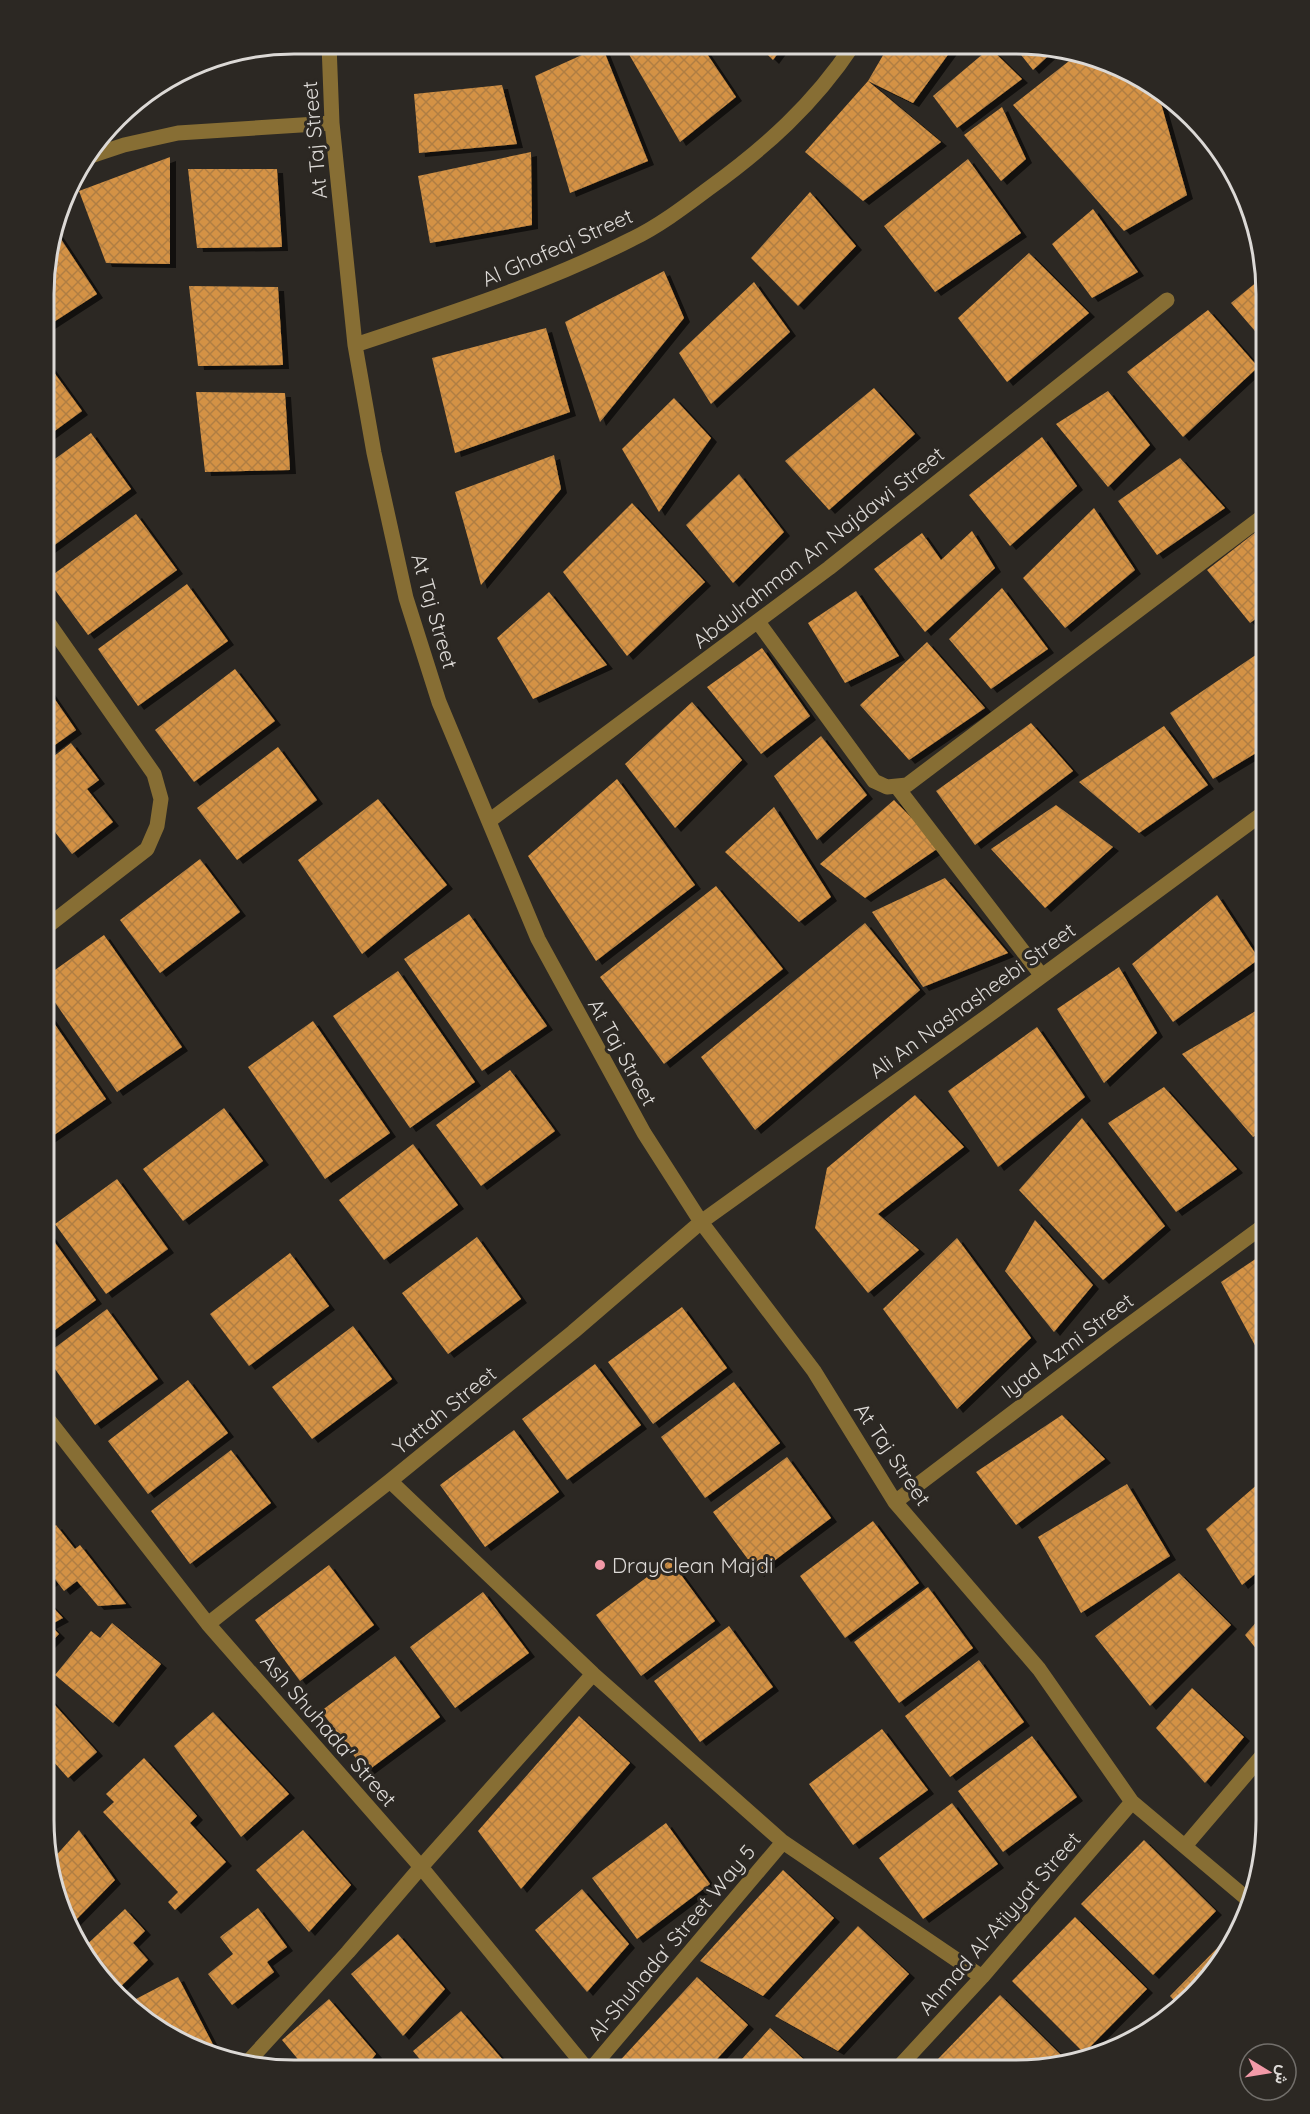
<svg xmlns="http://www.w3.org/2000/svg" width="1310" height="2114" viewBox="0 0 1310 2114" font-family="Quicksand,Vazirmatn,sans-serif">
	<style>
		.building { fill: url(#building-cross-hatch); filter: url(#shadow) }
		.lines { fill: none; stroke-linecap: round; stroke-linejoin: round }
		.minor { stroke: #876e34; stroke-width: 15 }
		.poi-dot { fill: #f39aa8; stroke: #2c2823; stroke-width: 2 }
		.labels { text-anchor: middle; dominant-baseline: central; stroke-width: 6; stroke-linejoin: round; paint-order: stroke }
		.street-label { font-size: 21px; fill: #dcd9d6; stroke: #2c2823 }
		.poi-label { font-size: 21px; fill: #dcd9d6; stroke: #2c2823; text-anchor: start }
		.rim { fill: none; stroke: #dcd9d6; stroke-width: 3 }
	</style>
	<defs>
		<pattern id="building-cross-hatch" width="8" height="8" patternUnits="userSpaceOnUse" patternTransform="scale(1.5)"><rect width="8" height="8" fill="#d49244"/><path d="M0 0l8 8M0 8l8-8" fill="none" stroke="#b07e43"/></pattern>
		<filter id="shadow"><feDropShadow dx="6" dy="4" stdDeviation="0" flood-color="#0009"/></filter>
	</defs>
	<rect width="100%" height="100%" fill="#2c2823"/>
	<path class="building" d="M623 44 701 45 736 97 680 142Z
		M758 45H784L773 60Z
		M889 45H955L913 103 868 81Z
		M602 46 648 161 570 193 535 76Z
		M1014 46H1049L1057 48 1033 70Z
		M990 48 1022 79 957 128 933 96Z
		M1078 54 1112 63 1157 89 1187 195 1124 231 1013 105Z
		M868 81 941 142 863 201 805 152Z
		M502 85 517 144 419 153 414 94Z
		M1002 107 1026 159 1001 181 964 135Z
		M531 152 532 225 430 243 418 176Z
		M170 157V264L106 263 79 191Z
		M968 159 1021 233 935 292 884 226Z
		M188 169H277L282 247 197 248Z
		M810 192 856 246 798 306 751 258Z
		M1093 209 1138 272 1092 298 1052 244Z
		M55 230 97 294 46 327V262Z
		M1029 253 1089 313 1007 382 958 318Z
		M664 271 684 318 600 422 565 322Z
		M1263 277 1267 294 1266 344 1231 303Z
		M754 282 790 332 711 404 679 353Z
		M189 286 278 287 283 365 198 366Z
		M1208 310 1258 367 1183 437 1127 372Z
		M546 328 570 412 455 453 432 358Z
		M45 360 82 411 45 438Z
		M874 388 915 434 829 510 785 461Z
		M1108 391 1150 445 1108 487 1056 424Z
		M196 392 285 393 290 470 205 472Z
		M674 398 711 438 659 512 622 449Z
		M91 433 131 489 45 552V466Z
		M1042 437 1077 486 1010 546 969 495Z
		M554 455 561 489 481 585 455 492Z
		M1180 458 1225 508 1157 555 1118 501Z
		M739 474 784 532 733 583 686 525Z
		M632 503 705 582 627 656 563 572Z
		M1094 508 1135 570 1065 628 1023 578Z
		M136 514 177 570 88 635 47 579Z
		M1266 524V611L1250 623 1207 570Z
		M972 531 995 568 925 632 874 569 922 533 941 560Z
		M187 584 228 641 138 706 98 649Z
		M1002 588 1048 649 991 689 949 639Z
		M856 591 899 656 845 683 808 623Z
		M549 592 607 665 533 699 497 638Z
		M927 642 985 708 909 760 860 705Z
		M762 648 810 716 761 754 707 687Z
		M1266 648V747L1213 779 1170 713Z
		M235 669 275 721 194 782 155 730Z
		M45 685 76 730 45 752Z
		M692 702 742 760 675 828 625 764Z
		M1031 723 1073 771 975 845 936 791Z
		M1164 726 1208 785 1139 833 1079 782Z
		M821 736 867 795 817 840 774 776Z
		M71 743 99 780 87 789 113 822 72 854 45 819V763Z
		M278 747 317 800 237 860 197 808Z
		M617 779 695 885 596 961 528 856Z
		M378 799 447 885 362 954 298 860Z
		M894 800 940 847 865 898 820 864Z
		M1056 805 1113 847 1045 908 991 849Z
		M774 807 831 897 799 922 725 852Z
		M200 859 240 912 160 973 120 920Z
		M945 878 1008 953 923 987 872 912Z
		M716 886 783 969 664 1064 600 977Z
		M1217 895 1259 959 1173 1022 1132 964Z
		M469 914 547 1026 482 1071 404 959Z
		M865 923 920 990 755 1130 701 1057Z
		M104 935 182 1047 117 1092 45 988V977Z
		M1119 967 1157 1033 1104 1083 1057 1009Z
		M398 971 475 1082 410 1128 333 1016Z
		M1266 1005V1129L1253 1137 1182 1054Z
		M45 1010 106 1099 44 1142Z
		M313 1021 390 1133 325 1179 248 1067Z
		M1037 1027 1085 1097 998 1167 948 1091Z
		M510 1070 555 1131 481 1186 436 1125Z
		M1164 1087 1237 1169 1176 1212 1108 1123Z
		M915 1095 964 1147 878 1214 919 1250 868 1293 815 1228 827 1168Z
		M224 1108 263 1161 183 1221 143 1169Z
		M1082 1118 1165 1226 1103 1280 1019 1190Z
		M413 1144 458 1205 384 1260 339 1200Z
		M117 1179 168 1249 106 1294 55 1224Z
		M1035 1220 1093 1285 1054 1332 1005 1271Z
		M46 1230 96 1300 44 1338V1231Z
		M477 1237 521 1299 448 1354 402 1293Z
		M957 1238 1031 1338 957 1409 883 1309Z
		M1266 1252V1366L1221 1282Z
		M290 1253 329 1306 249 1366 210 1314Z
		M682 1307 727 1368 653 1424 608 1362Z
		M107 1309 158 1379 95 1425 45 1355Z
		M353 1326 392 1379 312 1439 272 1387Z
		M595 1364 641 1425 567 1480 522 1419Z
		M188 1380 228 1433 148 1494 108 1441Z
		M734 1382 780 1443 705 1498 661 1437Z
		M1062 1415 1105 1459 1016 1525 976 1472Z
		M514 1430 559 1492 485 1547 440 1485Z
		M231 1450 271 1503 190 1564 151 1511Z
		M787 1457 831 1518 758 1573 713 1512Z
		M1259 1483 1266 1493V1565L1242 1585 1206 1529Z
		M1127 1484 1170 1556 1081 1613 1038 1537Z
		M873 1521 919 1583 845 1638 800 1576Z
		M56 1525 75 1549 80 1545 126 1604 98 1606 77 1581 64 1591 55 1579 44 1587V1534Z
		M670 1560 715 1621 641 1676 596 1615Z
		M329 1565 374 1625 300 1681 255 1620Z
		M1179 1573 1231 1625 1150 1706 1095 1636Z
		M928 1587 973 1648 899 1703 854 1642Z
		M483 1592 529 1653 455 1708 410 1647Z
		M44 1598 63 1618 50 1625 59 1634 44 1649Z
		M1266 1611V1661L1245 1635Z
		M112 1623 161 1664 113 1723 55 1675 91 1631 100 1638Z
		M729 1626 773 1687 700 1742 654 1681Z
		M395 1656 440 1717 366 1772 321 1711Z
		M979 1660 1024 1722 950 1777 905 1716Z
		M1192 1688 1244 1737 1205 1783 1156 1728Z
		M44 1693 97 1752 68 1778 44 1751Z
		M213 1712 289 1794 241 1837 174 1746Z
		M579 1716 630 1763 521 1889 478 1831Z
		M882 1729 928 1790 853 1845 809 1784Z
		M1032 1736 1077 1797 1003 1852 958 1791Z
		M144 1758 197 1816 190 1823 226 1862 175 1910 168 1902 178 1892 103 1812 114 1802 106 1794Z
		M952 1803 998 1864 923 1919 879 1858Z
		M666 1823 710 1884 637 1939 592 1878Z
		M79 1830 115 1880 69 1927 62 1915 52 1860Z
		M303 1830 351 1885 309 1932 256 1870Z
		M1144 1840 1216 1911 1153 1975 1081 1904Z
		M783 1870 834 1918 763 1996 700 1961Z
		M582 1889 629 1944 587 1992 535 1930Z
		M258 1908 287 1947 267 1962 274 1972 232 2005 208 1974 233 1954 220 1937Z
		M125 1909 145 1931 133 1943 148 1960 115 1992 95 1972 82 1949Z
		M1075 1917 1147 1989 1084 2053 1012 1981Z
		M858 1926 909 1974 838 2051 775 2016Z
		M1232 1933 1235 1935 1215 1972 1180 2007 1170 1996Z
		M398 1934 445 1989 403 2036 351 1974Z
		M178 1977 218 2054 214 2056 198 2051 141 2018 128 2005 134 2000Z
		M697 1977 748 2025 707 2070 618 2069 614 2067Z
		M1000 1995 1066 2060 1016 2070H949L938 2059Z
		M329 1999 376 2054 364 2069H306L282 2040Z
		M1163 2010 1170 2017 1140 2035H1139Z
		M461 2011 508 2066 505 2069H428L413 2051Z
		M770 2028 815 2070H732Z"/>
	<g class="lines">
		<path class="minor" d="M329 44 332 123 355 345 374 453 406 598 439 702 538 939 644 1133 701 1222 814 1371 895 1502 1039 1669 1132 1802 1252 1903
			M91 156 124 145 178 133 332 123
			M355 345C448 314 544 284 632 239 659 226 684 207 708 189 765 148 814 104 853 45
			M758 622 874 781 887 787 907 785 1266 514
			M897 787 1042 976
			M489 821 829 568 1167 300
			M45 928 147 849 157 826 161 799 154 774 45 618
			M44 1414 208 1624 421 1867 587 2069
			M390 1481 593 1674 783 1842 982 1977
			M895 1502 1110 1339 1266 1224
			M208 1624 390 1481 573 1332 701 1222 989 1015 1266 811
			M1185 1846 1266 1751
			M246 2064 348 1952 421 1867 593 1674
			M591 2069 783 1842
			M896 2070 982 1977 1132 1802"/>
	</g>
	<circle class="poi-dot" cx="600" cy="1565" r="6"/>
	<g class="labels">
		<g class="street-label">
			<text transform="translate(314 140) rotate(-95)">At Taj Street</text>
			<text transform="translate(557 247) rotate(-24)">Al Ghafeqi Street</text>
			<text transform="translate(818 547) rotate(-38)">Abdulrahman An Najdawi Street</text>
			<text transform="translate(435 611) rotate(74)">At Taj Street</text>
			<text transform="translate(972 1000) rotate(-36)">Ali An Nashasheebi Street</text>
			<text transform="translate(623 1052) rotate(61)">At Taj Street</text>
			<text transform="translate(1067 1345) rotate(-37)">Iyad Azmi Street</text>
			<text transform="translate(444 1410) rotate(-39)">Yattah Street</text>
			<text transform="translate(893 1454) rotate(56)">At Taj Street</text>
			<text transform="translate(329 1730) rotate(49)">Ash Shuhada' Street</text>
			<text transform="translate(999 1923) rotate(-49)">Ahmad Al-Atiyyat Street</text>
			<text transform="translate(671 1942) rotate(-50)">Al-Shuhada' Street Way 5</text>
		</g>
		<g class="poi-label">
			<text x="612" y="1565">DrayClean Majdi</text>
		</g>
	</g>
	<path d="M0 0H1310V2114H0ZM294 54H1016A240 240 0 0 1 1256 294V1820A240 240 0 0 1 1016 2060H294A240 240 0 0 1 54 1820V294A240 240 0 0 1 294 54Z" fill="#2c2823" fill-rule="evenodd"/>
	<path class="rim" d="M294 54H1016A240 240 0 0 1 1256 294V1820A240 240 0 0 1 1016 2060H294A240 240 0 0 1 54 1820V294A240 240 0 0 1 294 54Z"/>
	<g transform="translate(1268 2072) rotate(101)"><circle r="28" fill="#2c2823" stroke="#726f6b" stroke-width="1.5"/>
	<path d="M0-4.5L10 22L0 15L-10 22Z" fill="#f39aa8"/>
	<text y="-9" font-size="16" font-weight="bold" text-anchor="middle" fill="#dcd9d6">ش</text>
	</g>
</svg>
